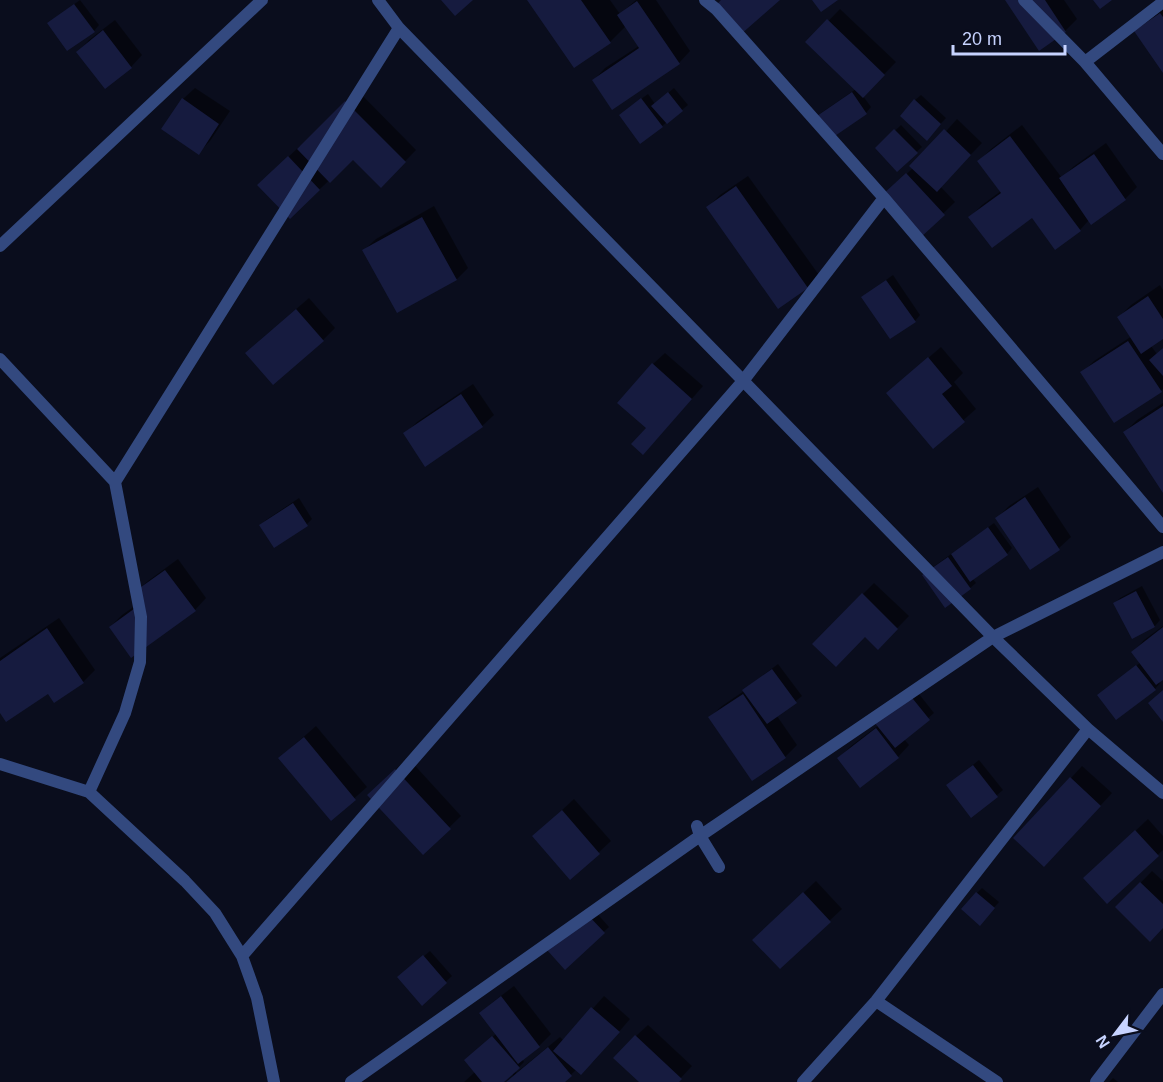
<svg xmlns="http://www.w3.org/2000/svg" width="1163" height="1082" viewBox="0 0 1163 1082" font-family="Helvetica,sans-serif">
	<style>
		.shadow { fill: #0007 }
		.building { fill: #161b3f }
		.lines { fill: none; stroke-linecap: round; stroke-linejoin: round }
		.minor { stroke: #33497f; stroke-width: 12 }
	</style>
	<rect width="100%" height="100%" fill="#0a0d1d"/>
	<path class="shadow" d="M80 0 99 25 94 31 55 18Z
		M529 0H610L620 14 636 0H656L690 51 679 63 594 80 605 68 639 46 626 26 610 42Z
		M1007 0H1064L1077 19 1065 31Z
		M840 9 896 62 863 96 871 107 866 113 816 118 821 113 856 89 808 42Z
		M1163 9V71L1136 31 1148 19Z
		M115 20 142 55 131 67 78 52 89 40Z
		M195 88 230 111 210 141 198 153 183 99Z
		M674 88 688 105 662 126 627 109 648 94 655 104Z
		M357 90 416 150 381 186 353 158 290 217 271 173 300 146 301 147Z
		M921 95 946 118 932 133 915 100Z
		M957 119 982 143 940 186 955 202 920 236 883 196 913 168Z
		M901 125 922 147 897 169 877 148Z
		M1022 125 1062 178 1073 167 1106 143 1137 187 1125 199 1091 222 1089 220 1080 230 1032 216 970 217 982 205 1001 191 979 161 991 149Z
		M748 176 819 275 807 287 708 207 720 195Z
		M434 206 468 268 457 279 364 250 376 239Z
		M893 275 920 315 915 321 863 297 869 292Z
		M1160 285 1163 290V337L1151 346 1157 354 1163 348V389L1114 421 1082 373 1094 361 1132 336 1119 317 1131 305Z
		M309 298 335 328 323 340 259 341Z
		M941 347 963 373 954 382 976 409 933 447 900 382Z
		M665 353 703 386 655 441 653 364Z
		M473 384 494 415 482 426 405 434 417 422Z
		M1163 403V490L1125 432 1137 420Z
		M1038 487 1071 537 1059 548 1030 568 997 518 1009 506Z
		M299 498 312 519 307 524 261 525 266 520Z
		M994 523 1012 548 1007 554 972 578 976 583 970 588 929 570Z
		M178 559 206 598 195 610 110 627 122 615 142 601 136 592 148 581Z
		M874 583 909 616 878 648 865 635 814 643Z
		M1142 586 1160 620 1155 626 1133 637 1115 604 1120 598Z
		M59 618 95 670 83 682 48 691 0 710V658Z
		M1163 626V678L1159 681 1160 683 1155 689 1105 690 1141 662 1133 652 1144 640Z
		M778 664 802 696 777 716 797 745 785 757 710 717 722 706 744 691 750 685Z
		M915 689 934 713 904 739 909 745 898 757 839 758 851 746 879 725Z
		M316 726 367 787 331 819 292 747Z
		M408 758 461 816 423 853 380 784Z
		M979 760 1003 790 972 816 954 780Z
		M1082 766 1112 793 1056 854 1071 778Z
		M574 799 611 841 571 878 534 836Z
		M1148 819 1163 836V850L1107 902 1097 867Z
		M1152 871 1163 881V927L1117 907Z
		M816 881 842 909 780 967 766 928Z
		M982 888 999 902 985 918 977 893Z
		M594 910 609 927 565 968Z
		M430 951 452 976 422 1004 405 972Z
		M514 986 551 1034 539 1046 522 1059 524 1062 515 1071 516 1073 560 1037 564 1041 604 996 630 1019 593 1062 577 1069 563 1082H506L513 1075 512 1073 501 1082H464L475 1072 472 1055 497 1033 481 1013 493 1002Z
		M648 1025 692 1066 677 1082H641L636 1036Z
		M1113 1078 1118 1082H1109Z"/>
	<path class="building" d="M441 0H473L455 16Z
		M527 0H581L611 43 574 68Z
		M721 0H780L740 35 715 6Z
		M812 0H838L821 12Z
		M1005 0H1045L1066 32 1039 51Z
		M1093 0H1112L1100 9Z
		M637 1 680 64 612 110 592 80 639 48 617 15Z
		M74 4 95 32 67 51 47 23Z
		M1160 13 1163 17V73L1134 31Z
		M827 19 885 75 863 98 805 42Z
		M103 30 132 68 105 89 76 52Z
		M668 92 683 111 667 124 651 106Z
		M852 92 867 114 829 140 814 118Z
		M182 98 219 124 199 155 161 129Z
		M641 98 663 127 640 144 619 115Z
		M914 99 941 124 927 141 900 116Z
		M345 101 406 162 381 188 353 160 330 183 297 149Z
		M894 129 918 153 897 172 875 148Z
		M944 129 971 155 937 192 909 166Z
		M1010 136 1081 231 1055 250 1032 218 992 248 968 217 1001 193 977 161Z
		M1094 154 1126 200 1091 225 1059 178Z
		M288 156 320 190 290 219 257 185Z
		M906 173 945 215 920 238 881 196Z
		M736 186 808 288 778 309 706 207Z
		M422 217 457 280 397 313 362 250Z
		M886 280 916 322 890 339 861 297Z
		M1148 296 1163 319V339L1141 354 1117 317Z
		M296 309 324 341 273 385 245 353Z
		M1128 341 1162 392 1114 423 1080 372Z
		M1163 348V376L1149 360Z
		M928 357 952 386 942 394 965 422 933 449 886 393Z
		M652 363 692 399 643 455 631 444 646 428 617 403Z
		M461 394 483 427 425 467 403 433Z
		M1163 406V493L1123 432Z
		M1025 497 1060 550 1030 570 995 518Z
		M293 503 308 526 274 548 259 525Z
		M988 527 1008 555 970 582 951 554Z
		M948 557 971 589 945 608 922 575Z
		M165 570 196 611 131 658 109 627 142 603 134 592Z
		M1136 591 1155 627 1132 639 1113 603Z
		M862 593 898 629 878 650 865 637 836 667 812 644Z
		M1163 627V680L1156 685 1131 652Z
		M47 628 84 683 54 703 48 694 6 722 0 713V661Z
		M1136 665 1156 690 1116 720 1097 695Z
		M772 669 797 703 767 724 742 690Z
		M1163 690V722L1148 703Z
		M743 694 786 758 752 781 708 717Z
		M909 694 930 720 895 748 874 722Z
		M876 728 899 758 860 788 837 758Z
		M304 737 356 800 331 821 278 758Z
		M973 765 998 797 971 818 946 785Z
		M395 769 451 829 423 855 367 795Z
		M1070 777 1101 806 1044 867 1013 838Z
		M562 810 600 854 570 880 532 836Z
		M1135 830 1159 856 1107 904 1083 878Z
		M1140 882 1163 904V928L1150 942 1115 907Z
		M803 892 831 922 780 969 752 940Z
		M976 892 995 908 980 926 961 909Z
		M587 914 605 933 565 970 547 950Z
		M423 955 447 983 422 1006 397 977Z
		M501 996 540 1047 518 1064 479 1013Z
		M591 1007 620 1032 581 1075 553 1051Z
		M635 1035 682 1079 679 1082H639L613 1058Z
		M492 1036 520 1068 504 1082H482L464 1060Z
		M548 1047 572 1076 565 1082H506Z"/>
	<g class="lines">
		<path class="minor" d="M378 0 399 28 993 637 1088 729 1163 793
			M705 0 716 9 884 198 1163 527
			M1024 0 1085 62 1163 154
			M1085 62 1163 2
			M0 246 262 0
			M0 359 115 482 141 617 140 662 125 713 89 792
			M115 482 399 28
			M0 764 89 792 185 881 215 913 242 956 257 998 274 1082
			M697 826 700 836 719 867
			M242 956 743 381 884 198
			M876 1001 997 1082
			M351 1082 700 836 993 637 1163 552
			M803 1082 876 1001 1088 729
			M1096 1082 1163 994"/>
	</g>
	<g transform="translate(1115 1034) rotate(238)" stroke="#0a0d1d" stroke-width="4.5" paint-order="stroke">
	<path d="M0-4.5L10 22L0 15L-10 22Z" fill="#c7d3ff"/>
	<text y="-9" font-size="16" font-weight="bold" text-anchor="middle" fill="#c7d3ff">N</text>
	</g>
	<path d="M953 45v9h112v-9" fill="none" stroke="#c7d3ff" stroke-width="3"/>
	<text x="962" y="45" font-size="18" fill="#c7d3ff" stroke="#0a0d1d" stroke-width="4.5" paint-order="stroke">20 m</text>
</svg>
